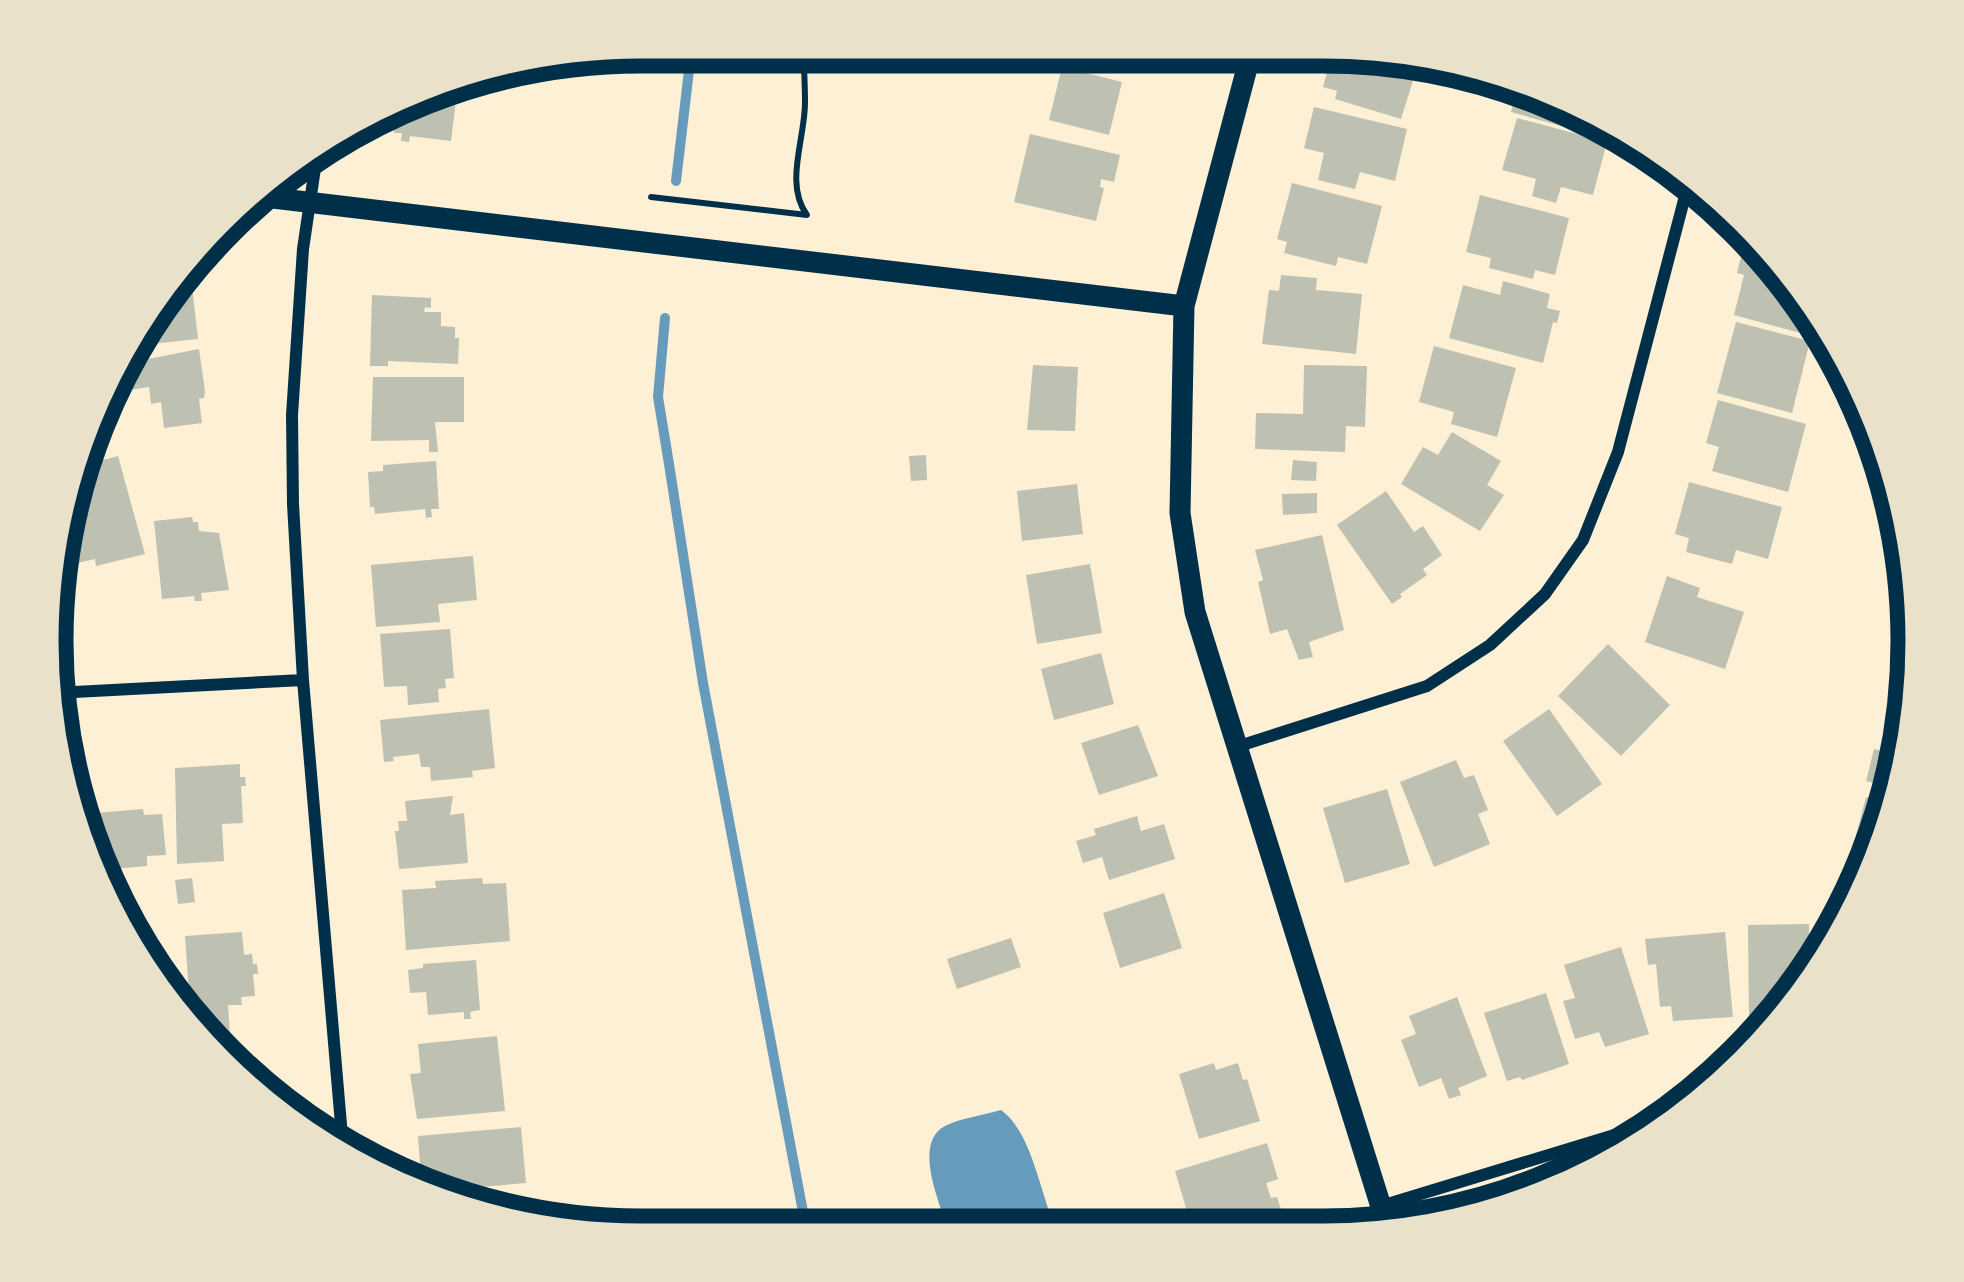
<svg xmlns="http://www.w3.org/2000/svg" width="1964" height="1282" viewBox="0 0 1964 1282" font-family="'PT Sans',sans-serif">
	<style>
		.water { fill: #669bbc }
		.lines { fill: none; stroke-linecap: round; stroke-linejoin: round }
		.stream { stroke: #669bbc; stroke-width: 10 }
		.building { fill: #bec0b2 }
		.path { stroke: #003049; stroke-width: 6 }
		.minor { stroke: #003049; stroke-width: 12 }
		.tertiary { stroke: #003049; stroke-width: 21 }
		.rim { fill: none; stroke: #003049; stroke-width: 15 }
	</style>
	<rect width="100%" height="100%" fill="#fdf0d5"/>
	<path class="water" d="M1001 1110C1033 1133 1040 1196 1058 1234H949C942 1207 911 1144 945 1126 961 1118 984 1115 1001 1110Z"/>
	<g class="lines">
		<path class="stream" d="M676 181 692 45
			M665 318 658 397 669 464 703 683 807 1233"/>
	</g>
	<path class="building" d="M1333 50H1401L1421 55 1401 119 1335 99 1337 91 1323 87Z
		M1062 67 1122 82 1109 135 1049 120Z
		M441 81 458 83 451 141 410 136 409 142 401 141 402 133H394L397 112 392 111 393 104Z
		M1519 82 1552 91 1611 127 1607 139 1511 112Z
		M1314 107 1407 129 1395 181 1360 172 1355 189 1318 180 1324 153 1304 148Z
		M1517 118 1607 142 1593 195 1561 187 1556 203 1532 196 1536 179 1502 170Z
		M1030 134 1120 155 1114 182 1101 179 1100 187 1104 188 1096 221 1014 202Z
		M1292 183 1382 206 1367 264 1338 257 1336 266 1284 253 1287 242 1277 239Z
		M1480 195 1569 218 1555 275 1535 270 1533 279 1489 268 1491 258 1466 252Z
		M1744 245 1759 249 1822 330 1819 338 1734 315 1744 275 1737 273Z
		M1281 275 1317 278 1316 290 1362 294 1356 354 1262 344 1269 290 1279 291Z
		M191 278 198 339 132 346 167 281Z
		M1503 281 1550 294 1547 308 1560 311 1557 323 1553 322 1543 363 1449 338 1463 285 1500 295Z
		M372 295 431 298V308L425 307 424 312H441V326L455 327V338H459L458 364 388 361V366H370Z
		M1736 322 1810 341 1792 413 1717 393Z
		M1434 346 1516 368 1497 437 1451 424 1454 412 1419 402Z
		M199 349 205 391 204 398 199 399 202 423 164 428 161 402 151 404 149 387 122 391 119 370 123 364Z
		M1033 365 1078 367 1075 431 1027 430Z
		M1304 365 1367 366 1365 427 1346 426 1345 452 1255 449 1256 413 1303 414Z
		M373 377H464V422H435L438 452H429V440L371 441Z
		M1718 400 1806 424 1788 492 1712 471 1719 447 1706 443Z
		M1452 432 1501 461 1487 485 1504 495 1480 531 1401 484 1423 447 1438 455Z
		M926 455 927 480 911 481 909 456Z
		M118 456 145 554 96 566 95 559 78 563 65 511 86 505 77 467Z
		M1293 460 1317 462 1316 481 1291 480Z
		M436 461 439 509H431L432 517 426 518 425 509 375 514 374 507H370L368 472 383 471V465Z
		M1689 482 1782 507 1768 559 1736 550 1732 564 1686 552 1689 538 1675 534Z
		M1077 484 1083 534 1022 541 1017 491Z
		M1386 491 1414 532 1423 526 1442 555 1423 569 1427 575 1400 594 1402 597 1392 604 1337 525Z
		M1317 493V513L1283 515 1282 494Z
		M192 517 193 522H198L199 531 219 533 229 590 201 593 202 601H195L194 596 162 599 154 521Z
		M1322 535 1344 630 1309 642 1313 657 1299 660 1287 629 1270 634 1258 582 1263 580 1255 550Z
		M473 556 477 600 438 604 440 622 376 627 371 565Z
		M1090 564 1102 633 1037 644 1026 575Z
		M1667 576 1700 588 1697 597 1744 612 1725 669 1645 642Z
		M450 629 454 678 445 679 446 688 438 689 439 702 408 705 407 686 384 687 380 634Z
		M1905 643 1912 645 1904 705 1891 702Z
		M1608 644 1670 705 1621 756 1558 696Z
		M1101 653 1114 704 1054 720 1041 669Z
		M489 709 495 768 472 771 473 777 431 781 430 767H421L419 754 393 757 394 761 384 762 380 720Z
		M1549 709 1602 784 1557 816 1503 741Z
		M1138 725 1158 776 1099 795 1081 743Z
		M1874 749 1898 755 1893 788 1866 781Z
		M1456 760 1464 778 1474 775 1488 810 1478 814 1490 844 1434 867 1400 782Z
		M240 764V777H245L246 786H241L243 823 222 824 224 861 177 864 175 768Z
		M1387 789 1410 864 1345 883 1323 808Z
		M453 796 450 815 464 813 468 863 399 869 395 831H399L398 821H407L405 801Z
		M1866 797 1891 804 1888 832 1882 842 1856 835Z
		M143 809 144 815 162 814 166 855 147 856V866L99 870 95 813Z
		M1137 816 1141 831 1164 824 1175 859 1109 880 1102 857 1083 863 1076 841 1096 835 1094 829Z
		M192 878 195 902 178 904 175 880Z
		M482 878 483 884 506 883 510 941 406 950 402 890 436 888 435 881Z
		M1164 893 1182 948 1120 968 1103 913Z
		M1809 924V957L1816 956 1781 1017 1749 1018 1748 925Z
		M242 932 244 955 252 954 253 964H257L258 974H253L255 996 241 997 242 1005H228L230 1035 205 1037 191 1020 185 936Z
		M1725 932 1733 1017 1673 1021 1671 1006 1660 1007 1656 964 1648 965 1645 939Z
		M1011 938 1021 967 957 989 947 959Z
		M1621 947 1649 1034 1605 1047 1599 1032 1575 1039 1563 1001 1575 998 1564 965Z
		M476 960 480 1010 470 1012 471 1019H464V1012L428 1015 426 992 410 993 408 970 423 968V964Z
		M1546 993 1569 1064 1522 1080 1520 1077 1507 1081 1484 1013Z
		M1457 997 1487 1076 1458 1088 1461 1095 1449 1099 1441 1078 1419 1087 1401 1040 1416 1034 1409 1016Z
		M497 1036 505 1111 417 1119 410 1074 421 1073 418 1044Z
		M1214 1063 1216 1070 1238 1063 1243 1080 1247 1079 1260 1121 1199 1139 1179 1074Z
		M521 1127 526 1183 422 1192 418 1136Z
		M1267 1143 1278 1179 1266 1183 1271 1198 1277 1197 1286 1226 1256 1235H1194L1175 1171Z
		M515 1202 517 1219 472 1207Z"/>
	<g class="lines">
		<path class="path" d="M651 197 807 215C784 184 805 139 805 103 805 84 804 65 803 46"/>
		<path class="minor" d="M319 141 303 249 292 415 293 504 303 680 343 1148
			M55 693 303 680
			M1236 747 1427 686 1490 645 1545 594 1583 540 1618 452 1690 177
			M1381 1206 1657 1122"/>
		<path class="tertiary" d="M1252 49 1184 306 1180 513 1195 612 1388 1229
			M256 196 1184 306"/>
	</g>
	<path d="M0 0H1964V1282H0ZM641 66H1323A575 575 0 0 1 1898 641V641A575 575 0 0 1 1323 1216H641A575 575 0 0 1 66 641V641A575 575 0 0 1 641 66Z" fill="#e9e1ca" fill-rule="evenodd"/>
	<path class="rim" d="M641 66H1323A575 575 0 0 1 1898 641V641A575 575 0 0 1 1323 1216H641A575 575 0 0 1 66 641V641A575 575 0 0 1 641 66Z"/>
</svg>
